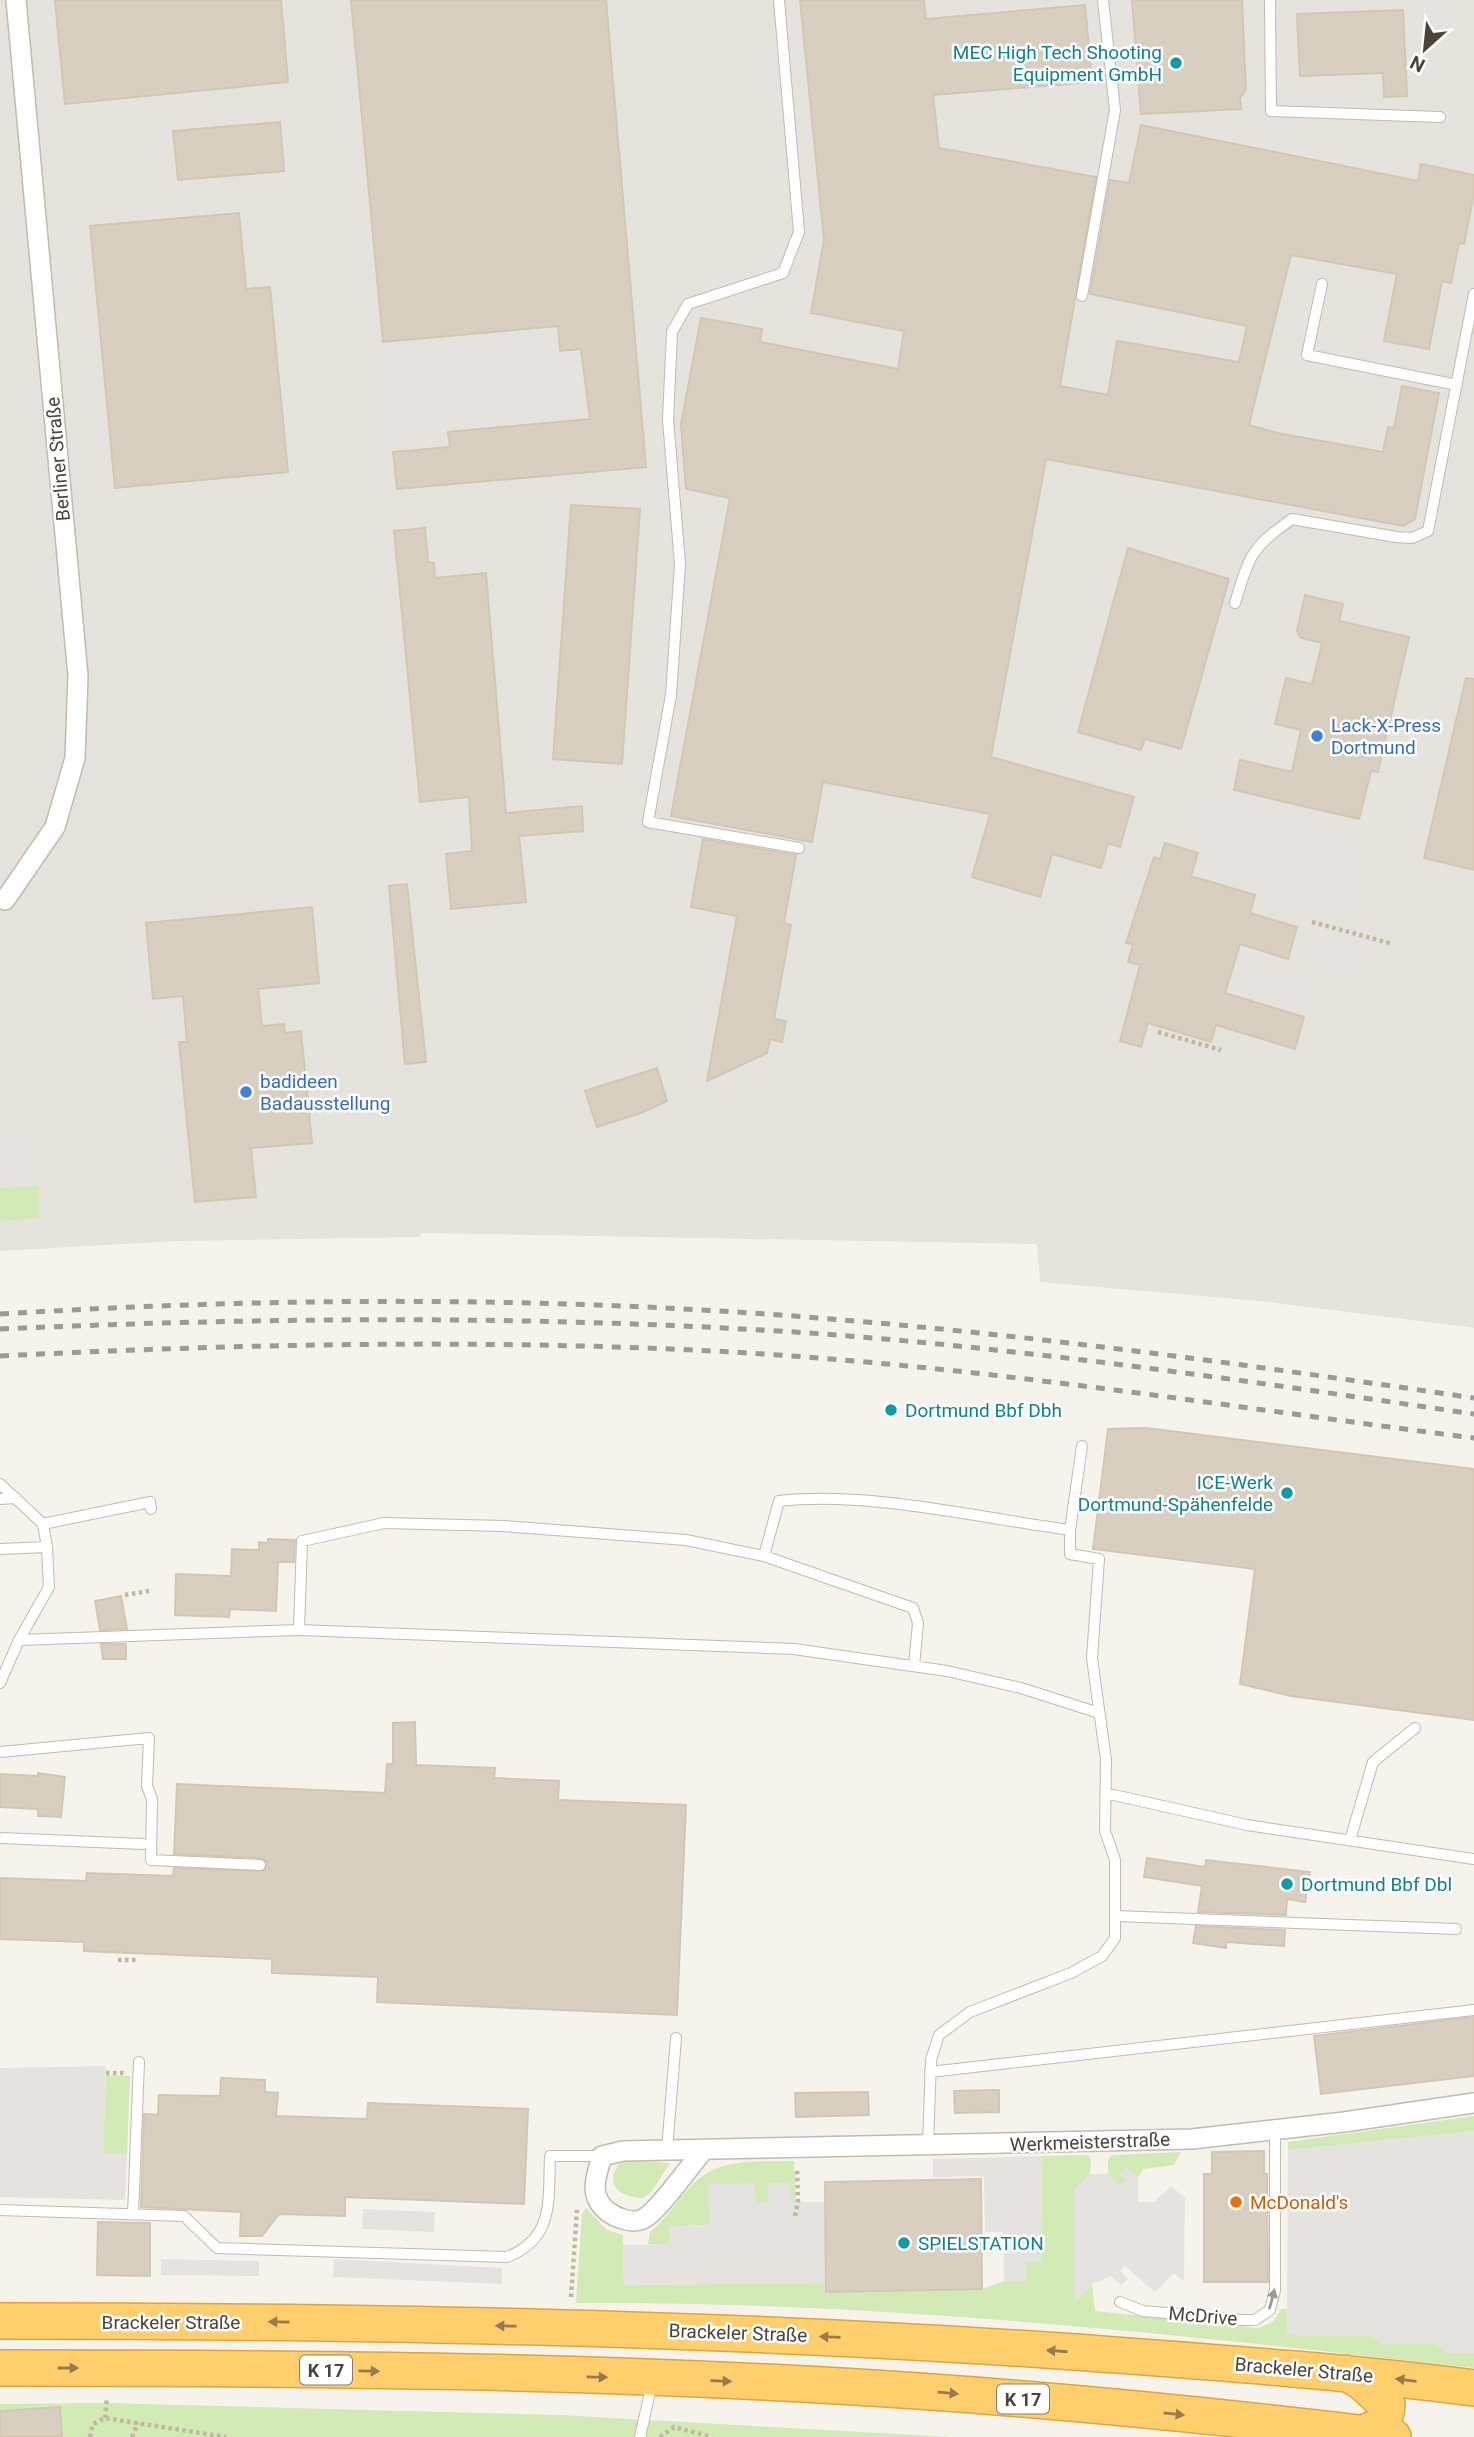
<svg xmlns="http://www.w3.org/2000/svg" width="1474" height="2437" viewBox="0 0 1474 2437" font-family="Roboto,sans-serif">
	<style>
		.industrial { fill: #e6e2dd }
		.green { fill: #d2eab5 }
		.parking { fill: #e5e3e0 }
		.building { fill: #d8cfc1; stroke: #d3c7b4; stroke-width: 2 }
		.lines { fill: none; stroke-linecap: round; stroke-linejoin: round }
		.lane-casing { stroke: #c2bbae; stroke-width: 12 }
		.street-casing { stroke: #c2bbae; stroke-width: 22 }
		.highway-casing { stroke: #e0a43c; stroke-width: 38 }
		.path { stroke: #c4b79f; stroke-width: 4.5; stroke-dasharray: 3.5 3.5; stroke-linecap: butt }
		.lane { stroke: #fff; stroke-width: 10 }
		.street { stroke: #fff; stroke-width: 19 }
		.highway { stroke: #ffcf6e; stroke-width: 35 }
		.rail { stroke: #9a9a9a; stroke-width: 5; stroke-dasharray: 9 9; stroke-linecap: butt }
		.oneway { fill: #9c9892 }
		.oneway2 { fill: #937c4e }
		.culture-dot { fill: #0f9aa8; stroke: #fff; stroke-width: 2.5 }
		.shop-dot { fill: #3f7fe0; stroke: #fff; stroke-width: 2.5 }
		.food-dot { fill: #e8710a; stroke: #fff; stroke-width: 2.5 }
		.labels { text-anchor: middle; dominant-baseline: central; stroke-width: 5; stroke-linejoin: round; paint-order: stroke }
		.shield { fill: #fff; stroke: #817c74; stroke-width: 2 }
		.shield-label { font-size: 18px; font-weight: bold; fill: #4b4439 }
		.culture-label { font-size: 19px; fill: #0d838f; stroke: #fff; text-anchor: start }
		.street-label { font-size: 19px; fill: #4b4439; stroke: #fff }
		.shop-label { font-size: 19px; fill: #366cbe; stroke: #fff; text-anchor: start }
		.food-label { font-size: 19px; fill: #c56008; stroke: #fff; text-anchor: start }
	</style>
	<rect width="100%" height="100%" fill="#f6f3ec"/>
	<path class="industrial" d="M0 0H1474V1328L1259 1301 1040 1282 1037 1244 421 1233 420 1237 179 1241 0 1251Z"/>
	<path class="green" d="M39 1186V1218L0 1221V1188Z
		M106 2075 130 2076 127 2154 103 2153Z
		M1474 2116V2131L1288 2150V2142Z
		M1181 2152 1174 2165 1144 2169 1138 2177 1125 2167 1127 2180 1120 2187 1108 2174V2160L1112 2155Z
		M1088 2155 1091 2160 1090 2174 1074 2190 1075 2301 1092 2284 1095 2311 1258 2328 1273 2322 1281 2309H1287L1288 2335 1373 2336 1382 2344H1437L1447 2353H1474V2368C1176 2334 876 2301 576 2303L582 2214 586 2208 607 2230 623 2235 624 2285 826 2283 827 2292 982 2289 1004 2281H1026V2262H1041L1042 2156Z
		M622 2160 670 2163 652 2191 643 2198C617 2197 603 2183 622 2160Z
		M794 2161 796 2202H791L790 2183H768V2202L756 2203 709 2184V2225L669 2226V2244H648L650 2232C668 2218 678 2198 694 2183 721 2157 760 2162 794 2161Z
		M107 2403 559 2415 951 2437H0V2404Z"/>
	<path class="parking" d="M558 326 560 350H572L578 415 391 434 383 342Z
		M1217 803 1343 841 1338 857 1357 863 1341 919 1276 899 1281 881 1201 858Z
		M1319 936 1350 946 1345 963 1314 954Z
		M1257 976 1310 992 1305 1010 1251 994Z
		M26 1149 27 1186 0 1188V1150Z
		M106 2066 103 2153 127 2154 125 2200 0 2197V2068Z
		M1474 2131V2353H1447L1437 2344H1382L1372 2336 1287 2335 1288 2150Z
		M1042 2156 1041 2262H1026L1027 2281H1004L1003 2232H985L984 2176 933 2177V2159Z
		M1126 2167 1138 2177V2202H1154L1171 2186 1185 2198 1184 2279 1183 2281 1174 2273 1155 2292 1125 2266 1120 2271 1128 2279 1121 2285 1111 2276 1092 2284 1074 2302V2189L1090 2174H1108L1121 2186 1126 2180 1119 2173Z
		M755 2183 756 2202H768V2183H791V2202H825L826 2283 624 2285 623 2245 669 2244V2226L709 2225 708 2184Z
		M363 2209 435 2212 434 2232 362 2229Z
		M161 2259 259 2261V2276L161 2275Z
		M334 2259 502 2268V2284L333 2277Z"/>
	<path class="building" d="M55 0H281L288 82 65 104Z
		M351 0H606L646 467 397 489 393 452 450 447 448 432 590 419 581 349 560 351 558 326 383 342Z
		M800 0H924L926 19 1085 5 1092 82 933 95 939 148 1096 177 1060 386 1108 395 1117 341 1239 362 1247 326 1090 294 1110 180 1129 183 1141 125 1418 181 1421 164 1474 175V194L1464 244 1459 243 1451 283 1442 281 1429 349 1384 341 1397 274 1291 255 1249 425 1277 433 1383 452 1388 427 1394 428 1402 386 1439 393 1415 519 1403 526 1046 459 991 757 1134 797 1120 847 1108 843 1101 868 1052 854 1040 897 972 877 990 814 823 782 812 842 671 816 730 498 686 489 681 424 701 318 762 329 760 342 898 369 904 331 811 313 824 240Z
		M1132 0H1242L1246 90 1240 98 1241 109 1141 114Z
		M1403 10 1407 96 1384 97 1383 73 1300 76 1297 14Z
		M280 122 284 171 178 180 173 131Z
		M239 213 246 289 270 287 288 472 115 488 90 226Z
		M571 505 640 509 622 764 553 759Z
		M425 528 428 562 434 563 435 578 486 573 506 813 582 806 583 831 519 836 526 902 451 909 446 854 472 851 469 797 420 802 394 531Z
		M1128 548 1229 579 1181 749 1145 739 1141 750 1078 732Z
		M1305 595 1343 604 1339 621 1409 637 1378 772 1371 771 1359 819 1234 790 1240 760 1292 772 1301 730 1275 724 1286 678 1312 684 1322 643 1301 638 1297 631Z
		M1466 678 1474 679V870L1424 858Z
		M703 839 796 855 784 923 791 925 774 1019 786 1021 782 1042 770 1039 767 1053 707 1081 737 916 691 907Z
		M1165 843 1198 853 1191 876 1255 895 1250 913 1297 927 1288 959 1240 944 1225 993 1304 1017 1295 1049 1216 1025 1211 1042 1148 1023 1141 1047 1120 1041 1140 965 1128 962 1133 944 1126 943 1154 857 1160 859Z
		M407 884 426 1062 405 1064 389 886Z
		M312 907 319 983 258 989 262 1026 284 1024 285 1033 301 1031 312 1143 251 1148 256 1197 195 1202 179 1042H187L183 996 153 999 146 923Z
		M657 1068 667 1101 641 1113 597 1127 585 1091Z
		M1146 1428 1474 1469V1720L1291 1696 1240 1684 1255 1569 1093 1549 1108 1429Z
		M268 1539 295 1540 294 1562H278L276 1611 230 1609 229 1617 175 1615 176 1574 231 1576 232 1549 259 1550V1542L268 1543Z
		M121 1596 127 1629 100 1630 95 1601Z
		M101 1644H126V1659H103Z
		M415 1722 416 1765 495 1768 494 1778 559 1781 558 1800 686 1805 677 2015 377 2002 378 1977 272 1973V1959L84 1951V1942L0 1939V1878L86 1881 87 1873 173 1876 174 1868 264 1871 267 1862 261 1858 174 1854 177 1784 385 1793 387 1764H393V1723Z
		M38 1773 65 1777 61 1817 38 1816V1809L0 1807V1774L38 1776Z
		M1147 1858 1205 1867 1206 1860 1310 1872 1305 1902 1287 1899 1286 1915 1198 1912 1202 1886 1144 1877Z
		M1196 1926 1285 1930 1284 1946 1226 1942V1948L1193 1943Z
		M1474 2017V2076L1321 2094 1314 2036Z
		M221 2078 265 2080V2092L278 2093 276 2116 367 2119 368 2103 528 2109 524 2204 345 2197V2216L279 2214 262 2236H240L241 2212 141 2207 144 2114 158 2115 159 2095 220 2096Z
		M999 2090V2112L955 2113 954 2091Z
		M868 2092 869 2115 796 2117 795 2093Z
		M1264 2151V2174H1267L1268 2282H1204V2174H1212V2152Z
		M981 2179 982 2289 826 2292 825 2182Z
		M98 2222 150 2223V2276L97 2275Z
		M60 2407 62 2437H0V2411Z"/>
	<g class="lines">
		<g class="lane-casing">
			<path id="lane" d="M779 0 799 232 783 273 688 304 672 332 668 420 680 564 671 695 648 822 799 848
				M1270 0 1271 111 1440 117
				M1322 284 1307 355 1457 385
				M1082 296 1115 110 1103 0
				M1235 603C1250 554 1251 548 1292 519L1396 537 1412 538 1428 531 1474 294
				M0 1484 43 1524 47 1547 49 1587 19 1640
				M0 1499 16 1498
				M43 1524 150 1502 151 1509
				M1070 1530 1082 1446
				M0 1549 47 1547
				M764 1556 779 1501C868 1491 980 1518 1070 1530V1554L1099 1559 1092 1658 1106 1760 1105 1831 1115 1860V1938L1102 1956 1071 1973 970 2012 939 2035 931 2060 928 2145
				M299 1630 302 1541 384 1523 503 1526 686 1540 764 1556 913 1608 918 1623 914 1666
				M0 1683 19 1640 299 1630 794 1649 947 1671 1021 1688 1099 1713
				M0 1752 149 1738 147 1786 152 1799 151 1860 260 1865
				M1105 1793 1247 1825 1474 1859
				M0 1838 143 1844
				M1350 1840 1373 1762 1415 1728
				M1116 1916 1456 1929
				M930 2072 1474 2010
				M667 2150 676 2038
				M0 2210 184 2216 217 2248 507 2257C555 2238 548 2200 550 2156H602
				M133 2214 139 2062
				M1120 2302 1143 2311 1243 2320H1255L1270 2310 1275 2290V2130
				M640 2437 652 2383"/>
		</g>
		<g class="street-casing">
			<path id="street" d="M5 900 55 827 75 758 78 676 16 0
				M704 2150C690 2165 658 2212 643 2219 632 2224 616 2218 607 2211 588 2195 596 2177 602 2156L623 2151 1192 2139 1344 2122 1474 2103"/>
		</g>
		<g class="highway-casing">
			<path id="highway" d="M0 2321C359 2321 717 2327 1075 2352 1209 2362 1341 2371 1474 2388
				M0 2368C306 2368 613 2370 918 2391 1077 2402 1236 2418 1393 2437
				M1346 2373 1362 2382 1387 2405C1386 2423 1379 2428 1363 2433"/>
		</g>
		<path class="path" d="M1312 922 1393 944
			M1158 1032 1221 1050
			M125 1595 149 1591
			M118 1960H139
			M106 2073H124
			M795 2216 798 2202 797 2168
			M571 2297 577 2210
			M105 2418 107 2397
			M90 2437 93 2424 105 2418 226 2437
			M132 2437 138 2423
			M660 2437 674 2427 712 2437"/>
		<use href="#lane" class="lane"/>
		<use href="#street" class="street"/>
		<use href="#highway" class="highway"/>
		<path class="rail" d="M0 1314C259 1298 521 1296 780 1315 1013 1332 1243 1364 1474 1398
			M0 1329C270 1317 540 1315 810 1333 1032 1349 1254 1382 1474 1414
			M0 1356C238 1344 476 1339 713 1351 968 1364 1221 1406 1474 1438"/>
	</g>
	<defs><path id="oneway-solid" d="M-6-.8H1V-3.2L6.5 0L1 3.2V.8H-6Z" transform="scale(1.75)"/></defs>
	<use class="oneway" href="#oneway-solid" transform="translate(1272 2299) rotate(-75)"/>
	<g class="oneway2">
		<use href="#oneway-solid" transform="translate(279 2322) rotate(-179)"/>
		<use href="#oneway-solid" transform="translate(506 2326) rotate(-179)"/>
		<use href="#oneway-solid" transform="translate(830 2337) rotate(-178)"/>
		<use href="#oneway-solid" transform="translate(1057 2351) rotate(-176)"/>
		<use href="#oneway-solid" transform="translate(68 2368)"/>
		<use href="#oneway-solid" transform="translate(369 2371) rotate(1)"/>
		<use href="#oneway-solid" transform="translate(597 2377) rotate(1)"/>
		<use href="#oneway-solid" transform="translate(1406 2380) rotate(-173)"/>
		<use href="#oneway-solid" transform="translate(721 2381) rotate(2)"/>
		<use href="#oneway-solid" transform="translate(948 2393) rotate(5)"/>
		<use href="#oneway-solid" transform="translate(1174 2414) rotate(6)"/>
	</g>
	<g class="culture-dot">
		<circle cx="1176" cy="63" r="7"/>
		<circle cx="891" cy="1410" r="7"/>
		<circle cx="1287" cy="1493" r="7"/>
		<circle cx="1287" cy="1884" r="7"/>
		<circle cx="904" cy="2243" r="7"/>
	</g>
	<g class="shop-dot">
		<circle cx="1317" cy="736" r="7"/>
		<circle cx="246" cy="1092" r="7"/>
	</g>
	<circle class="food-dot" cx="1236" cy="2202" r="7"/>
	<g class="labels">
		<g class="shield">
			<rect x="300" y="2355.5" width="52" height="29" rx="5"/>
			<rect x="997" y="2384.5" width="52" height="29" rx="5"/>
		</g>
		<g class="shield-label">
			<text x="326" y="2370">K 17</text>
			<text x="1023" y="2399">K 17</text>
		</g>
		<g class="culture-label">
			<text x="1162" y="52" text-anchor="end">MEC High Tech Shooting<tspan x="1162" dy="22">Equipment GmbH</tspan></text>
			<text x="905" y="1410">Dortmund Bbf Dbh</text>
			<text x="1273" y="1482" text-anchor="end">ICE-Werk<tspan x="1273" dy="22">Dortmund-Spähenfelde</tspan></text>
			<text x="1301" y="1884">Dortmund Bbf Dbl</text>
			<text x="918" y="2243">SPIELSTATION</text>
		</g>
		<g class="street-label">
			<text transform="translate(58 459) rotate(-95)">Berliner Straße</text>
			<text transform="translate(1090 2142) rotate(-2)">Werkmeisterstraße</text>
			<text transform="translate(1203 2316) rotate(5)">McDrive</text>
			<text x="171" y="2322">Brackeler Straße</text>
			<text transform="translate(738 2333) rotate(2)">Brackeler Straße</text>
			<text transform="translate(1304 2370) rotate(5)">Brackeler Straße</text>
		</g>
		<g class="shop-label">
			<text x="1331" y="725">Lack-X-Press<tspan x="1331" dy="22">Dortmund</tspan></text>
			<text x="260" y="1081">badideen<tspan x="260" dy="22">Badausstellung</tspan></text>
		</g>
		<g class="food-label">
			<text x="1250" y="2202">McDonald's</text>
		</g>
	</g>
	<g transform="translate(1425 49) rotate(207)" stroke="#ffffff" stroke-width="5" paint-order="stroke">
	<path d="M0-5L12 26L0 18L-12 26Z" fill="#4b4439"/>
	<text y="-10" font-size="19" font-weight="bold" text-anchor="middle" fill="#4b4439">N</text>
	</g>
</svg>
